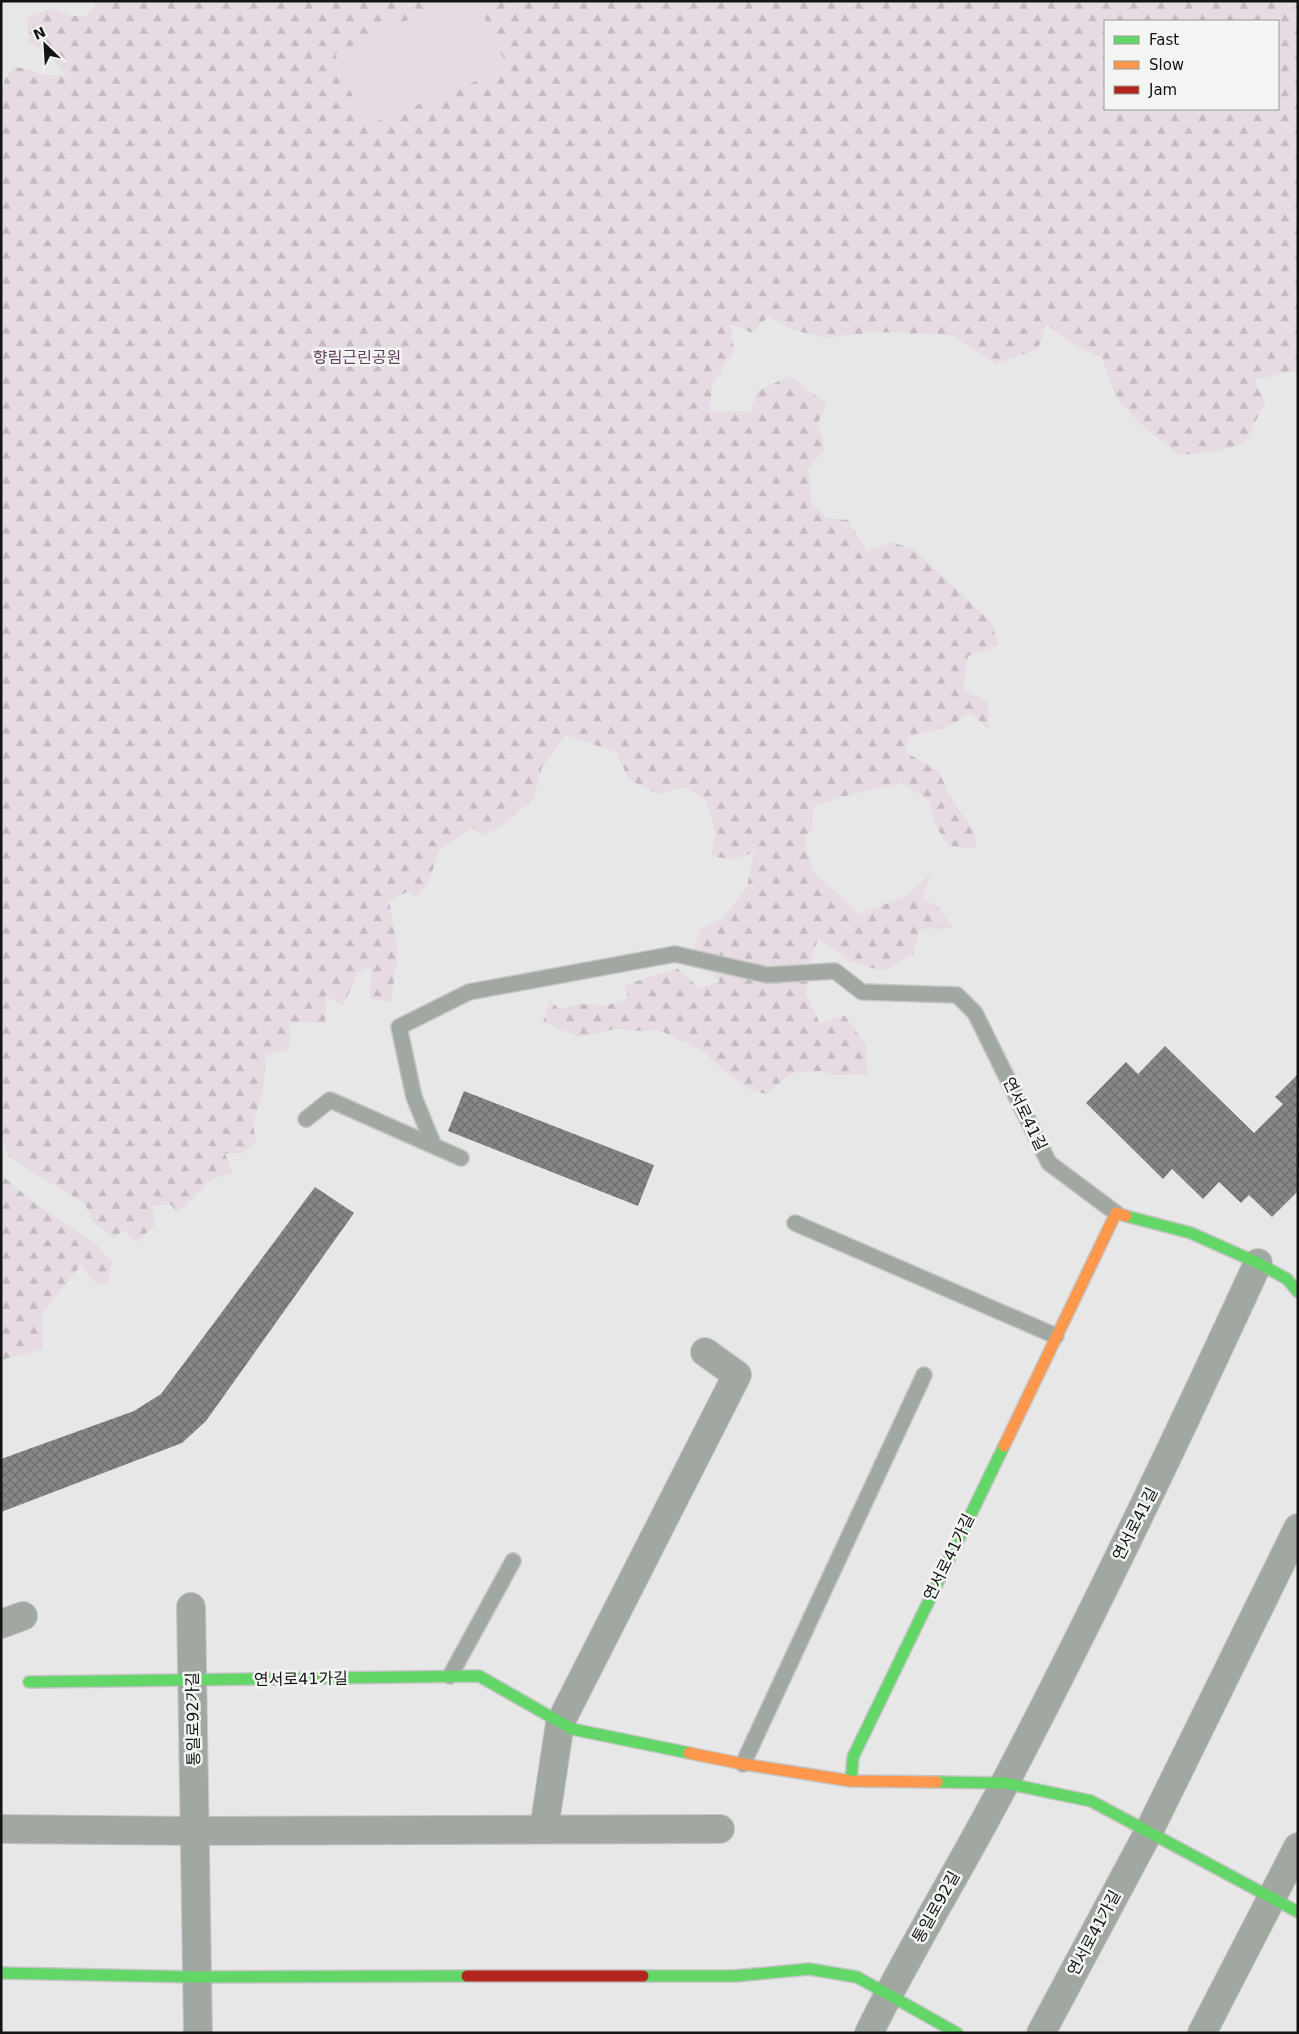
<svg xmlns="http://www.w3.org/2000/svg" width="1299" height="2034" viewBox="0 0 1299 2034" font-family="'DejaVu Sans','Noto Sans KR',sans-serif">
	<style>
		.forest { fill: url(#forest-firs); fill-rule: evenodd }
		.green { fill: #e6dbe3 }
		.building { fill: url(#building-cross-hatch) }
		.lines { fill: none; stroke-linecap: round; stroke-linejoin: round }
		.lane-casing { stroke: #c5c5c5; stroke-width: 18 }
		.street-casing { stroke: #c5c5c5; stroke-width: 30 }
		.fast-casing { stroke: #c5c5c5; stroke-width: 14 }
		.slow-casing { stroke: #c5c5c5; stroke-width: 14 }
		.jam-casing { stroke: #c5c5c5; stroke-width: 14 }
		.lane { stroke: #a1a8a1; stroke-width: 15 }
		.street { stroke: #a1a8a1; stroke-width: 28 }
		.fast { stroke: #63d668; stroke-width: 11 }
		.slow { stroke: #ff974d; stroke-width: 11 }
		.jam { stroke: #b3261e; stroke-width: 11 }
		.labels { text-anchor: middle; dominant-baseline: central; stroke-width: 5; stroke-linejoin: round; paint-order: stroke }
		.park-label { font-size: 16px; fill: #663e5e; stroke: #f3f5f3 }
		.street-label { font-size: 16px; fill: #131413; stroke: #f3f5f3 }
	</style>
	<defs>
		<pattern id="forest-firs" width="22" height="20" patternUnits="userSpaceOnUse" patternTransform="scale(1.25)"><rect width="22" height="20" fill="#e6dbe3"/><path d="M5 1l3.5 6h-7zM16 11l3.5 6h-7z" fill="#c4bbc2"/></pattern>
		<pattern id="building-cross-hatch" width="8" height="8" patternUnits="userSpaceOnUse" patternTransform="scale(1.25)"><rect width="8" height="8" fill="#878787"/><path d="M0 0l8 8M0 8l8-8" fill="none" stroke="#6d6d6d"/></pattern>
	</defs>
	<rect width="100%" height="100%" fill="#e7e7e7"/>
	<path class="forest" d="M96 1H1298V370L1254 380 1265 402 1245 443 1215 452 1179 455 1139 423 1116 397 1102 358 1072 344 1046 324 1038 349 995 364 951 335 876 332 825 338 790 329 769 316 752 333 731 324 734 351 713 383 709 412 751 411 757 391 790 376 827 404 818 423 825 449 808 469 812 504 827 518 848 520 867 551 891 542 914 549 991 622 999 645 968 656 963 689 988 702 989 731 972 713 947 727 910 737 905 752 939 771 948 793 974 832 977 849 948 846 933 821 929 800 901 783 841 797 813 807V828L804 838 813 871 860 914 906 896 932 873 922 898 938 907 953 928 920 929 913 954 883 971 849 961 818 938 809 969 806 994 820 1024 844 1015 866 1045 868 1074 836 1075 820 1071 792 1073 766 1094 751 1090 726 1073 703 1051 659 1030 638 1031 615 1029 579 1037 543 1022 550 1000 559 1009 577 1004 608 1005 628 998 625 985 677 968 699 988 720 982 693 952 700 929 722 919 747 887 754 852 735 860 711 856 716 833 706 801 685 787 659 794 629 780 616 752 566 735 542 767 534 798 505 824 484 836 472 827 439 851 428 884 417 897 407 892 389 901 398 952 391 1003 370 998 371 967 358 973 343 1006 326 996 325 1023 288 1022 290 1035 289 1050 266 1055 263 1093 253 1123 256 1142 244 1153 225 1154 233 1172 212 1179 178 1213 170 1204 152 1206 155 1225 136 1243 125 1230 113 1237 93 1222 85 1204 9 1157 1 1137V97L5 79 14 66 46 75 67 76 50 56 29 42 27 18 53 8 71 16H86L97 3ZM1105 21H1278V109H1105Z
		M1 1175 36 1204 96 1244 112 1262 108 1282 97 1285 81 1265 42 1313 43 1349 1 1360Z"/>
	<path class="green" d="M448 1H476L508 68 365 126 335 54Z"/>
	<path class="building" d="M1165 1046 1254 1133 1283 1104 1275 1097 1298 1074V1191L1272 1217 1249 1195 1241 1203 1219 1182 1203 1199 1172 1169 1163 1179 1086 1103 1126 1062 1138 1074Z
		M464 1091 654 1165 638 1206 448 1131Z
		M315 1187 354 1213 206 1421 182 1443 1 1512V1459L134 1411 161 1394Z"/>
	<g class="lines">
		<g class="lane-casing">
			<path id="lane" d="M306 1119 330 1100 461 1158
				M434 1146 414 1097 399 1027 469 992 675 954 767 975 835 971 862 992 957 995 975 1013 1049 1163 1116 1213
				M795 1223 1056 1336
				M450 1676 513 1561
				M743 1764 924 1375"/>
		</g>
		<g class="street-casing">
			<path id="street" d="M191 1607 198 2033
				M1 1624 23 1616
				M1 1829 195 1831 720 1829
				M544 1829 560 1723 737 1375 705 1352
				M869 2033C911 1947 962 1866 1006 1781 1095 1611 1178 1437 1258 1263
				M1041 2033 1148 1833 1298 1528
				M1202 2033 1298 1847"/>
		</g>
		<g class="fast-casing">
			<path id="fast" d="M1126 1216 1191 1233 1258 1263 1287 1279 1298 1292
				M29 1682 479 1676 572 1729 689 1753
				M851 1781 853 1757 1004 1446
				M937 1782 1005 1783 1091 1801 1298 1912
				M1 1973 197 1977 467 1976
				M643 1976H735L809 1969 857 1977 957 2033"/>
		</g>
		<g class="slow-casing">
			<path id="slow" d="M1004 1446 1116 1213 1126 1216
				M689 1753 743 1764 851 1781 937 1782"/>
		</g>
		<g class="jam-casing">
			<path id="jam" d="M467 1976H643"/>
		</g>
		<use href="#lane" class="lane"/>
		<use href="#street" class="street"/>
		<use href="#fast" class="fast"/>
		<use href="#slow" class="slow"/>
		<use href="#jam" class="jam"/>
	</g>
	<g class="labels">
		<g class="park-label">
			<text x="357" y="357">향림근린공원</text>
		</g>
		<g class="street-label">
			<text transform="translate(1025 1114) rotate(64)">연서로41길</text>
			<text transform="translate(1135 1524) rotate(-63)">연서로41길</text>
			<text transform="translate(949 1557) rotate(-64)">연서로41가길</text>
			<text transform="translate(301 1679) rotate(-1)">연서로41가길</text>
			<text transform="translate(193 1719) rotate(-91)">통일로92가길</text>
			<text transform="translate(936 1907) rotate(-61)">통일로92길</text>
			<text transform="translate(1094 1933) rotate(-62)">연서로41가길</text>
		</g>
	</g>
	<rect width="1299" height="2034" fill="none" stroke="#131413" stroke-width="5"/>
	<rect x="1104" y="20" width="175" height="90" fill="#f3f5f3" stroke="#999b99"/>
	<rect x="1114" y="36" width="25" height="8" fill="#63d668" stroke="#999b99"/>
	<text x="1149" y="45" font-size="15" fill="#131413">Fast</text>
	<rect x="1114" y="61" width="25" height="8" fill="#ff974d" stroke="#999b99"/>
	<text x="1149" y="70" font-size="15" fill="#131413">Slow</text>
	<rect x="1114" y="86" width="25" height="8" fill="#b3261e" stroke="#999b99"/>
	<text x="1149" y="95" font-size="15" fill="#131413">Jam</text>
	<g transform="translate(45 45) rotate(335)" stroke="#f3f5f3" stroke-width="4" paint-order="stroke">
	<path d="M0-4L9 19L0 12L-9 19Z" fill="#131413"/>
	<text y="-8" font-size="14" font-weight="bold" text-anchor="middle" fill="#131413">N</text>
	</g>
</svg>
